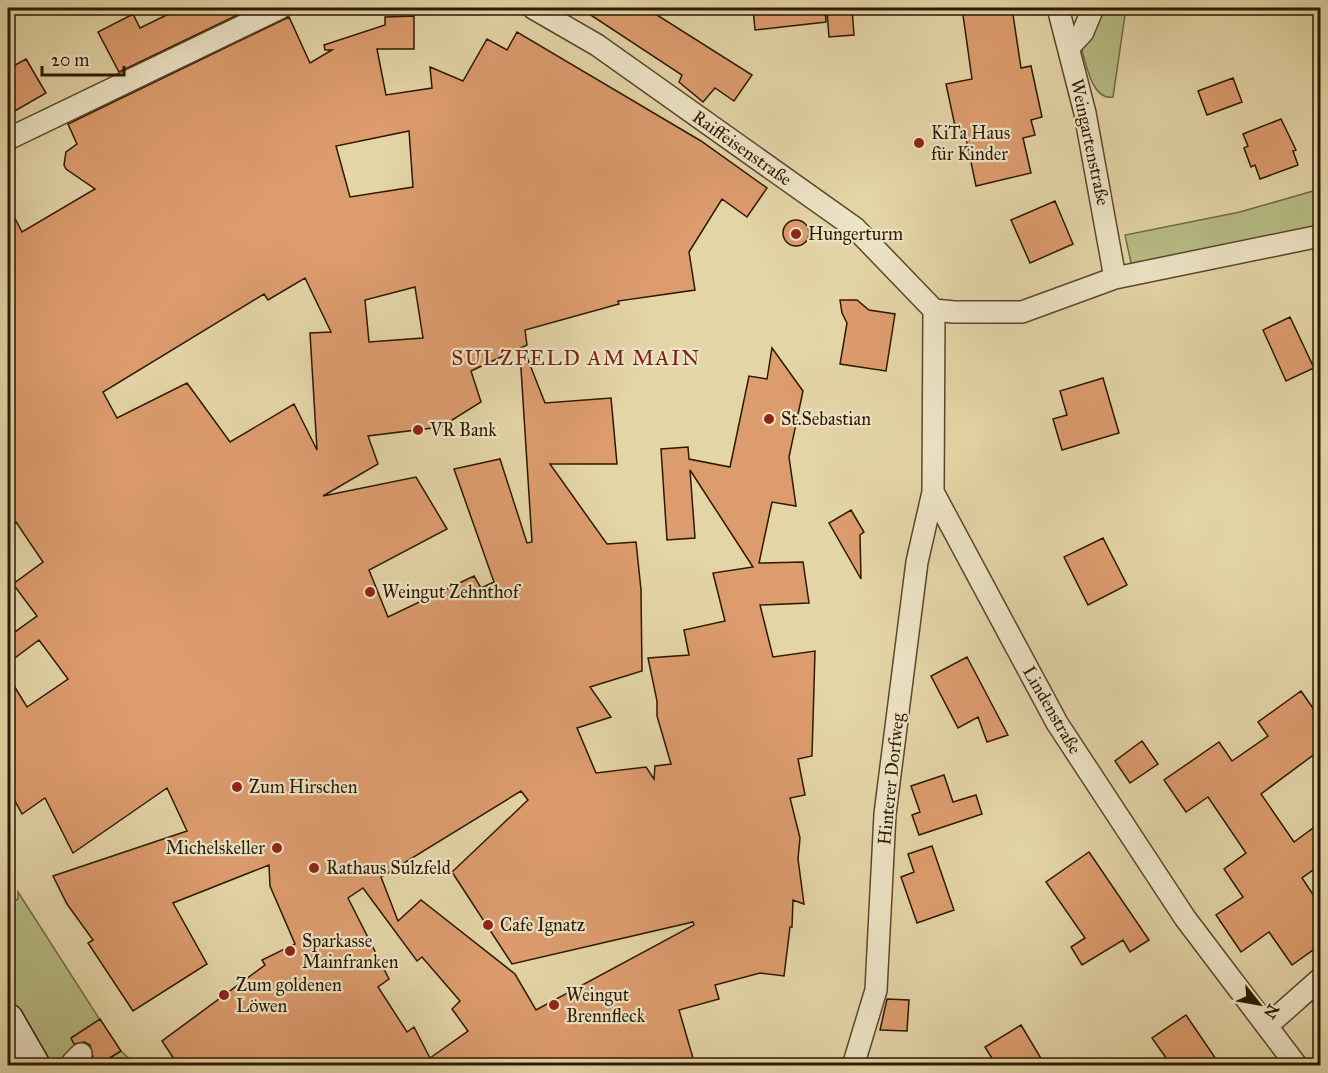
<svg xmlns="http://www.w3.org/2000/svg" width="1328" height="1073" viewBox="0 0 1328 1073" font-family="'IM FELL Great Primer',serif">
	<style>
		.green { fill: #b7bc85; stroke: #726a42; stroke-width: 1.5 }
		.building { fill: #dd9c6e; stroke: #2c1900; stroke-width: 1.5; fill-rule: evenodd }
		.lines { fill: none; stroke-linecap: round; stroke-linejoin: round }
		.street-casing { stroke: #5a482a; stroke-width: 24 }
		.secondary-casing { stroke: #2c1900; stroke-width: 33 }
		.street { stroke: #ede4c6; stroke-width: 21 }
		.secondary { stroke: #ede4c6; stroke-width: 30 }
		.poi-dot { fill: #8f2418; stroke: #ede4c6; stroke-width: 2 }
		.labels { text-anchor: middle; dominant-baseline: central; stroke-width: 4.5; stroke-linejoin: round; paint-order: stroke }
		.poi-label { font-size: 18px; fill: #2c1900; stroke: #ede4c6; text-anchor: start }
		.street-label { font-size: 18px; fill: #2c1900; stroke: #ede4c6 }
		.quarter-label { font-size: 21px; letter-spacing: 1.5px; fill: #7a1f14; stroke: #ede4c6 }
	</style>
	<rect width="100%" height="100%" fill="#e4d5a7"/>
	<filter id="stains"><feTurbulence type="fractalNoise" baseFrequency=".00333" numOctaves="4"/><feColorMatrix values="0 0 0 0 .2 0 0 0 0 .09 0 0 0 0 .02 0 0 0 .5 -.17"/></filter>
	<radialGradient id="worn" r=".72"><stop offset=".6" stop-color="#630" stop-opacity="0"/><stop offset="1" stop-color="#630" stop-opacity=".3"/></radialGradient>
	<path class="green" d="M1098 8H1126L1113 97C1091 101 1085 59 1080 43Z
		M1320 189V233L1133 272 1125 235 1240 212Z
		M18 892 100 1020 71 1038 88 1065H8V904L18 899Z
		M121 1051 136 1065 98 1066Z"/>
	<path class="building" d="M181 8H252L119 72 98 32 133 14 140 28Z
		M580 8H646L752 75 734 101 715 88 703 102 679 82 682 75Z
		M753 8H825L826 22 755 30Z
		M962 8H1012L1021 68 1031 66 1042 117 1031 120 1035 135 1023 138 1031 173 976 186 965 134 963 135 960 124 955 126 946 84 972 79Z
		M852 9 854 35 829 37 827 11Z
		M414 16V49H377L386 95 432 88 430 67 463 81 487 39 507 50 517 32 701 141 767 188 747 217 722 199 689 252 695 290 618 301 619 304 525 330 527 345 471 371 481 402 441 427 368 436 378 464 323 496 416 477 447 529 369 570 388 617 474 576 481 588 494 582 454 469 500 459 527 543 532 542 520 353 525 352 545 403 611 398 617 464H550L607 544 636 542 641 590 642 671 590 687 611 717 577 728 596 773 646 767 654 779 655 766 671 764 657 716V701L648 658 689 655 684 630 725 621 713 573 753 567 690 470 695 538 667 540 661 449 688 447 689 459 730 467 749 376 767 379 772 348 803 391 789 457 796 506 772 502 759 563 803 562 809 603 760 605 773 657 815 651 812 756 798 759 805 795 790 798 800 838 798 859 804 904 793 900 792 927H790L784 976 760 973 715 985 719 999 679 1010 695 1065H178L162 1041 265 965 262 960 295 944 270 886 269 865 173 903 207 964 133 1011 88 943 93 940 67 904 53 876 187 831 167 788 73 853 45 798 22 814 8 788V676L27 707 68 679 39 640 8 663V637L37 616 13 584 43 562 16 522 8 527V205L22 232 95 189 66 169 64 165 66 152 77 144 68 124 289 17 310 63 332 50H325L324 45 385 25V17ZM409 131 413 187 350 197 336 146ZM305 278 331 332 310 333 317 450 294 404 230 442 187 383 117 418 103 392 264 294 268 300ZM415 287 423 338 369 342 365 300ZM521 791 528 800 452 872 512 964 693 922 694 925 536 1010 515 974 421 900 398 921 381 877ZM363 888 417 961 422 957 460 1001 452 1009 468 1031 430 1058 414 1027 407 1032 378 987 389 979 348 898Z
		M26 59 46 93 8 115V69Z
		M1233 78 1242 102 1207 115 1198 91Z
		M1281 119 1296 150 1293 151 1298 165 1260 179 1255 165 1251 167 1244 148 1248 146 1243 134Z
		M1055 201 1073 244 1030 263 1011 220Z
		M783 233a13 13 0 1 1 26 0a13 13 0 1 1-26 0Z
		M840 300H857L869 310 895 314 886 371 840 364 847 323 842 313Z
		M1290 317 1314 368 1286 381 1263 330Z
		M1103 378 1119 433 1062 450 1053 419 1067 415 1060 391Z
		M851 510 864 532 860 535 861 579 829 523Z
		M1103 538 1127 585 1088 605 1064 557Z
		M967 657 978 678 1008 735 987 742 978 717 958 728 931 676Z
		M1301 691 1320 718V750L1261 794 1294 842 1320 823V865L1302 878 1320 905V945L1292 965 1269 932 1241 952 1216 915 1243 897 1224 869 1246 853 1208 797 1186 812 1164 780 1219 742 1232 761 1268 736 1258 722Z
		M1142 741 1158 764 1130 783 1115 761Z
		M944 775 953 802 976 795 982 814 919 835 912 815 920 812 911 786Z
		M932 846 954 910 917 923 901 877 914 872 908 854Z
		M1089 852 1149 940 1130 952 1123 940 1082 965 1071 947 1085 938 1046 882Z
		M887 999 909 1000 907 1031 880 1030Z
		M1186 1015 1220 1065H1171L1152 1038Z
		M100 1019 121 1051 98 1065H88L93 1057 90 1045 84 1042 74 1044 71 1038Z
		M1021 1025 1045 1065H996L985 1047Z"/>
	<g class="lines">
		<g class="street-casing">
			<path id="street" d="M533 8 597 45 855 228 934 310
				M1058 8 1085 113 1115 278
				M1070 46 1083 32 1093 8
				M8 139 280 8
				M934 310 933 492 1057 723 1185 918 1297 1066
				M934 310 954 312H1022L1115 278 1320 236
				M1267 1026 1320 979
				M73 1062 81 1054
				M853 1066 876 990 885 814 917 562 933 492"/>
		</g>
		<g class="secondary-casing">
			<path id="secondary" d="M8 1019 35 1066"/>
		</g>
		<use href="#street" class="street"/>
		<use href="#secondary" class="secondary"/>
	</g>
	<g class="poi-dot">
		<circle cx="919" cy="143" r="6"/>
		<circle cx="796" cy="234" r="6"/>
		<circle cx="769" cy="419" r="6"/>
		<circle cx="418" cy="430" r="6"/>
		<circle cx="370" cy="592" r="6"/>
		<circle cx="237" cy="787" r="6"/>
		<circle cx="277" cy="848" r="6"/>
		<circle cx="314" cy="868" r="6"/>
		<circle cx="488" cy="925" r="6"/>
		<circle cx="290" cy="951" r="6"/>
		<circle cx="224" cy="995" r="6"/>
		<circle cx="554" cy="1005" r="6"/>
	</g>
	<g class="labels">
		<g class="poi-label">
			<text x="931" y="133">KiTa Haus<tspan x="931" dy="21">für Kinder</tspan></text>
			<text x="808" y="234">Hungerturm</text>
			<text x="781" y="419">St.Sebastian</text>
			<text x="430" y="430">VR Bank</text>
			<text x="382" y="592">Weingut Zehnthof</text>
			<text x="249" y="787">Zum Hirschen</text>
			<text x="265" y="848" text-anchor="end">Michelskeller</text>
			<text x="326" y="868">Rathaus Sulzfeld</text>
			<text x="500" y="925">Cafe Ignatz</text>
			<text x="302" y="941">Sparkasse<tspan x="302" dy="21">Mainfranken</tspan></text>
			<text x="236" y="985">Zum goldenen<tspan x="236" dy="21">Löwen</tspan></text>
			<text x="566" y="995">Weingut<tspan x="566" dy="21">Brennfleck</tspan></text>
		</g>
		<g class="street-label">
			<text transform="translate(1090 142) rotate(78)">Weingartenstraße</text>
			<text transform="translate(742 148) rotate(35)">Raiffeisenstraße</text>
			<text transform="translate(1052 710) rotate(60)">Lindenstraße</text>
			<text transform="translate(891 779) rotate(-84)">Hinterer Dorfweg</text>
		</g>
		<g class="quarter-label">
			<text x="576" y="358">SULZFELD AM MAIN</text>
		</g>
	</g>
	<rect width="1328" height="1073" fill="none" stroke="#e4d5a7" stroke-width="30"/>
	<rect x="9" y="9" width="1310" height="1055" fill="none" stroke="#2c1900" stroke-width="3"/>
	<rect x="15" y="15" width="1298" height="1043" fill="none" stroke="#2c1900" stroke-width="1.5"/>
	<g transform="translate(1259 1004) rotate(121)" stroke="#ede4c6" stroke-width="4.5" paint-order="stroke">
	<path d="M0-4.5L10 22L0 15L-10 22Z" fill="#2c1900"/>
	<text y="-9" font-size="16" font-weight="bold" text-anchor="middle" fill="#2c1900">N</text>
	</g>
	<path d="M42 66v9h82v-9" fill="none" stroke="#2c1900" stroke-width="3"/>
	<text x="51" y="66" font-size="18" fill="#2c1900" stroke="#ede4c6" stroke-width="4.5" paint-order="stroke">20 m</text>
	<rect width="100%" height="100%" filter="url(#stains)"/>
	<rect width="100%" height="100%" fill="url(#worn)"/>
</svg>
